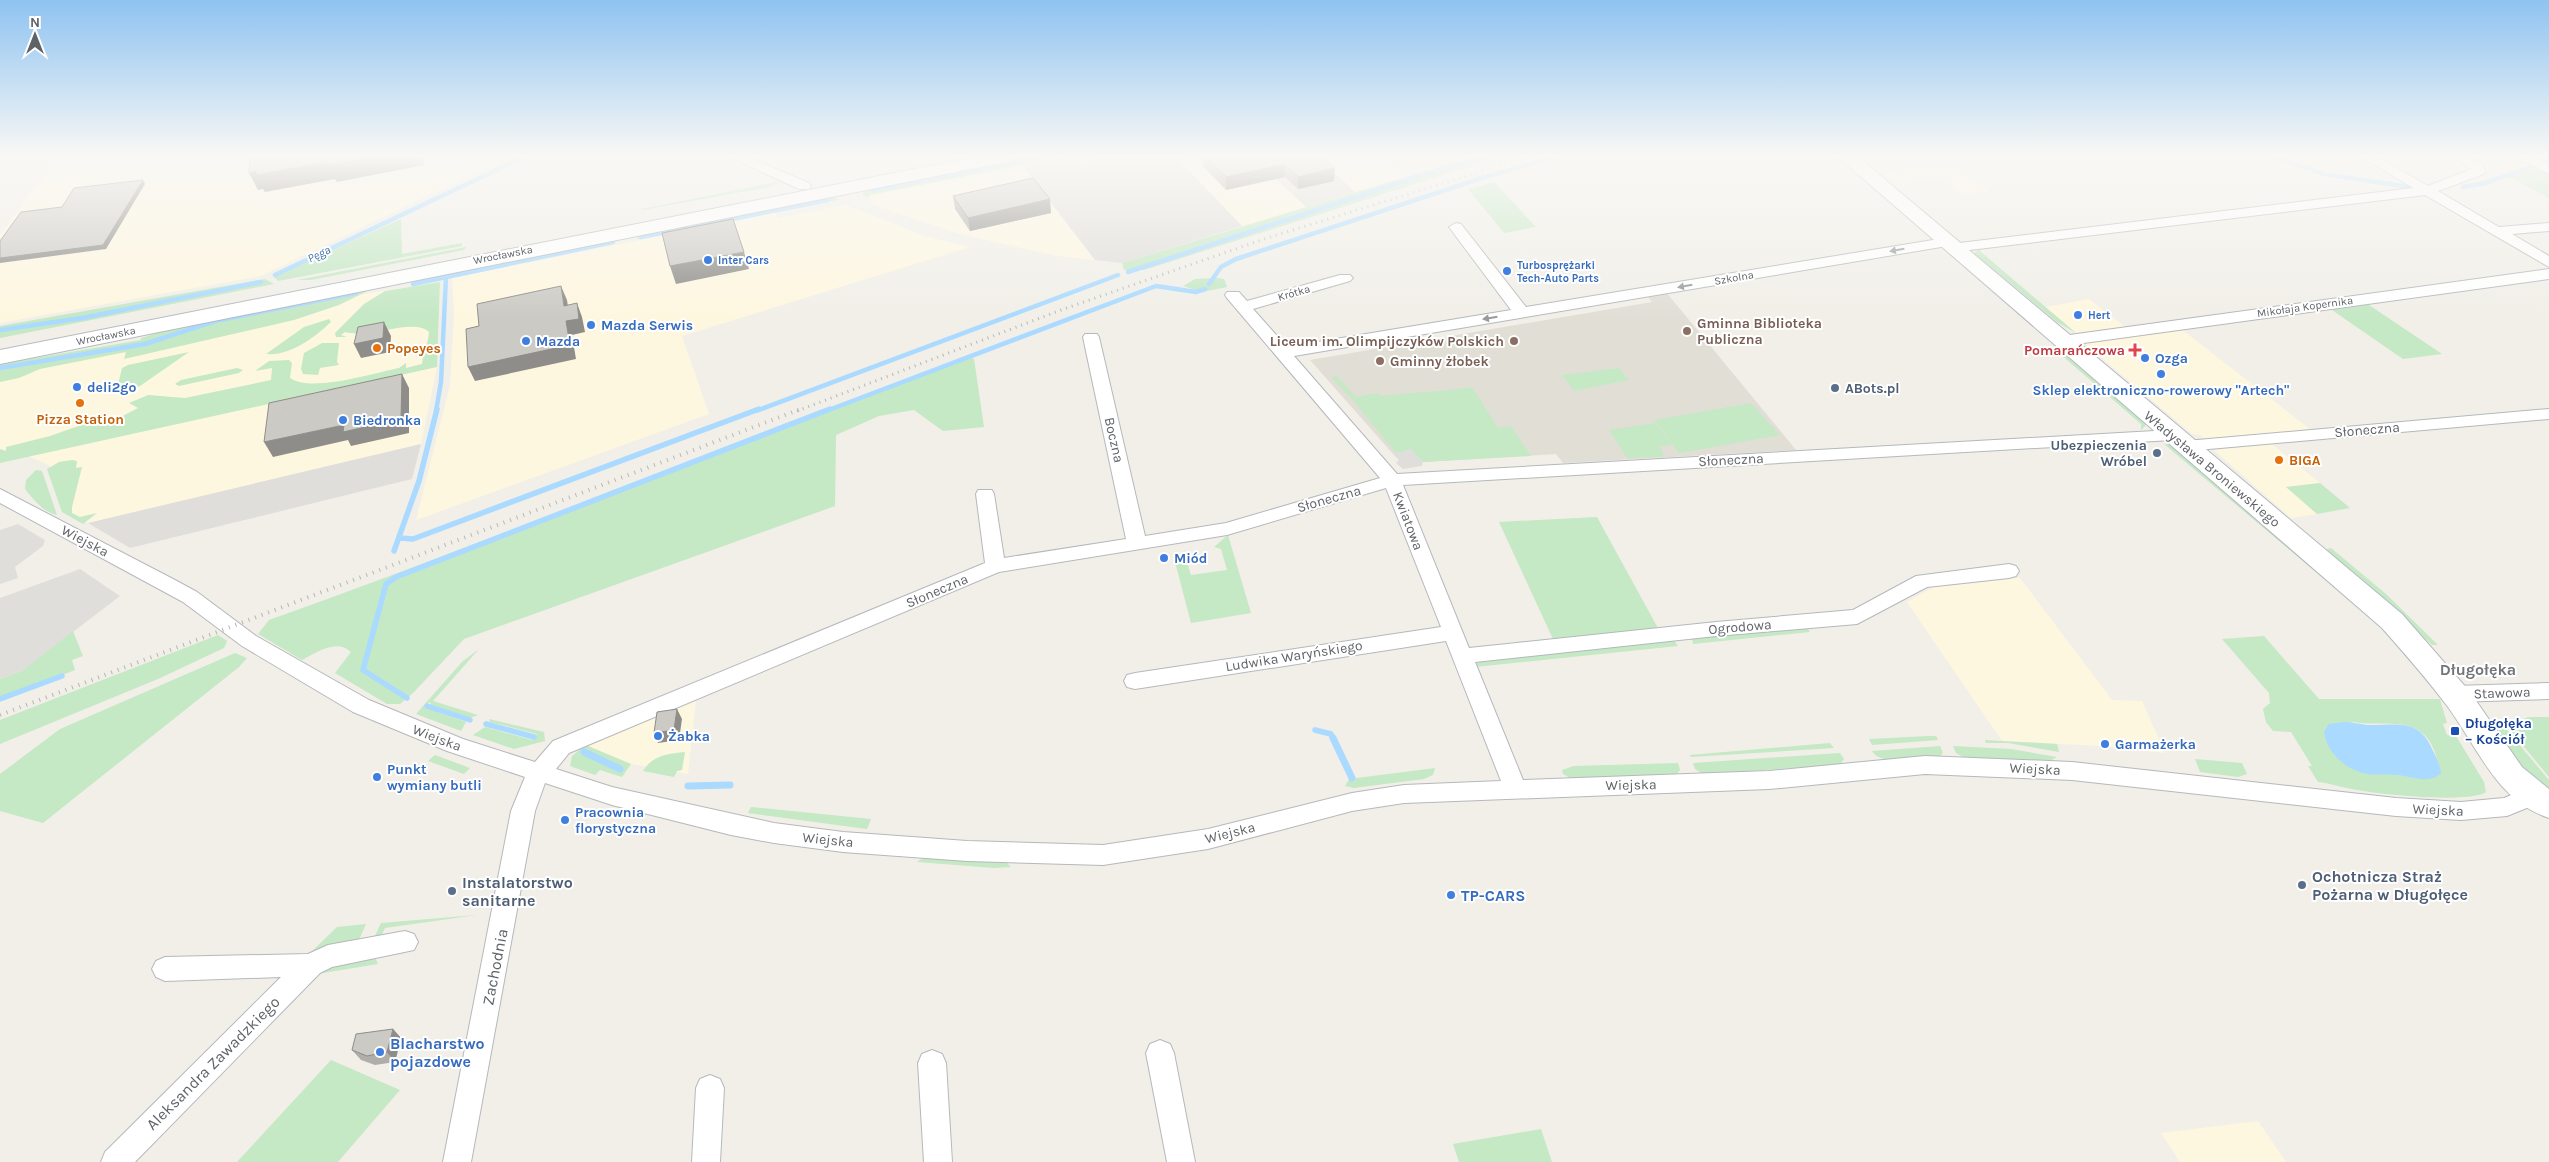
<svg xmlns="http://www.w3.org/2000/svg" width="2549" height="1162" viewBox="0 0 2549 1162" font-family="Karla,sans-serif">
	<style>
		.commercial { fill: #fef7e0 }
		.industrial { fill: #e0deda }
		.education { fill: #e1ded6 }
		.green { fill: #c5e8c5; fill-rule: evenodd }
		.water { fill: #aadaff }
		.lines { fill: none; stroke-linecap: round; stroke-linejoin: round }
		.stream-far2 { stroke: #aadaff; stroke-width: 4.5 }
		.stream-far1 { stroke: #aadaff; stroke-width: 5.5 }
		.stream { stroke: #aadaff; stroke-width: 7 }
		.street-casing { stroke: #b5b8bc; stroke-width: 2 }
		.secondary-casing { stroke: #b6babf; stroke-width: 2 }
		.street { fill: #fff; fill-rule: evenodd }
		.secondary { fill: #fff; fill-rule: evenodd }
		.rail-far1 { stroke: #b6b7b8; stroke-width: 3; stroke-dasharray: 1 5; stroke-linecap: butt }
		.rail { stroke: #b6b7b8; stroke-width: 4; stroke-dasharray: 1 6; stroke-linecap: butt }
		.wall { fill: #afaea9 }
		.shaded-wall { fill: #8f8d8a }
		.building { fill: #cccac5; stroke: #8f8d8a }
		.oneway { fill: #979a9d }
		.shop-dot { fill: #3f7fe0; stroke: #fff; stroke-width: 2 }
		.education-dot { fill: #8d6e63; stroke: #fff; stroke-width: 2 }
		.food-dot { fill: #e8710a; stroke: #fff; stroke-width: 2 }
		.health-dot { fill: #e0444e; stroke: #fff; stroke-width: 2 }
		.service-dot { fill: #5c6f8a; stroke: #fff; stroke-width: 2 }
		.transit-dot { fill: #1a4fb4; stroke: #fff; stroke-width: 2 }
		.labels { text-anchor: middle; dominant-baseline: central; stroke-width: 4; stroke-linejoin: round; paint-order: stroke }
		.far-street-label { font-size: 11px; fill: #5f6368; stroke: #fff }
		.far-shop-label { font-size: 11px; font-weight: bold; fill: #366cbe; stroke: #fff; text-anchor: start }
		.far-water-label { font-size: 12px; font-style: italic; fill: #4174aa; stroke: #fff }
		.education-label { font-size: 14px; font-weight: bold; fill: #785e54; stroke: #fff; text-anchor: start }
		.shop-label { font-size: 14px; font-weight: bold; fill: #366cbe; stroke: #fff; text-anchor: start }
		.food-label { font-size: 14px; font-weight: bold; fill: #c56008; stroke: #fff; text-anchor: start }
		.health-label { font-size: 14px; font-weight: bold; fill: #be3a42; stroke: #fff; text-anchor: end }
		.service-label { font-size: 14px; font-weight: bold; fill: #4e5e75; stroke: #fff; text-anchor: start }
		.street-label { font-size: 14px; fill: #5f6368; stroke: #fff }
		.transit-label { font-size: 14px; font-weight: bold; fill: #164399; stroke: #fff; text-anchor: start }
		.quarter-label { font-size: 16px; font-weight: bold; fill: #70757a; stroke: #fff }
		.near-service-label { font-size: 16px; font-weight: bold; fill: #4e5e75; stroke: #fff; text-anchor: start }
		.near-shop-label { font-size: 16px; font-weight: bold; fill: #366cbe; stroke: #fff; text-anchor: start }
		.near-street-label { font-size: 16px; fill: #5f6368; stroke: #fff }
	</style>
	<rect width="100%" height="100%" fill="#f1efe8"/>
	<path class="commercial" d="M59 156H510L261 276 0 323V235Z
		M1175 156H1252L1306 207 1242 226Z
		M1316 156H1382L1406 176 1355 192Z
		M1022 165 1095 260 1057 256 960 234 873 205 868 195Z
		M1955 165 1989 191 1963 194 1940 177 1895 181 1884 173Z
		M846 205 925 236 970 247 682 336 709 414 416 520 450 385 454 315 452 278 775 213 778 218Z
		M440 282 437 367 421 444 88 523 70 513 49 465 28 456 0 463V371L357 295Z
		M2089 299 2125 327 2076 333 2046 307Z
		M2181 329 2310 429 2208 442 2200 435 2192 434 2084 343Z
		M2272 444 2320 483 2286 487 2317 514 2291 518 2214 450Z
		M2020 578 2112 700 2142 701 2165 753 2101 746 2002 741 1907 602 1934 587Z
		M696 701 688 774 631 764 588 746Z
		M2258 1121 2286 1162H2180L2161 1133Z"/>
	<path class="industrial" d="M1105 156H1175L1242 226 1122 263 1095 260 1022 165 1064 158 1069 163H1075L1079 166 1092 163 1098 157Z
		M1252 156H1316L1355 192 1306 207Z
		M421 444 412 479 130 548 88 523Z
		M1411 449 1423 462 1422 466 1403 469 1396 463 1399 460 1393 454Z
		M18 524 45 540 43 546 15 567 18 578 0 584V530Z
		M80 569 120 596 22 671 0 679V598Z"/>
	<path class="education" d="M1666 292 1796 450 1563 463 1556 454 1423 462 1411 449 1393 454 1310 360 1652 302 1647 296Z"/>
	<path class="green" d="M1032 156 1064 157 869 195V198L863 195V192L871 187Z
		M1476 156H1503L1144 270H1124L1122 263Z
		M2535 166 2549 174V198L2507 176Z
		M782 181 769 187 642 210V209Z
		M1494 182 1536 227 1504 233 1468 189Z
		M828 196 835 197 838 200 636 239 641 234Z
		M401 219 402 254 462 243V246L278 281 274 277Z
		M466 247 464 250 311 280H297Z
		M1980 249V251L2076 333 2057 322 1974 253Z
		M1217 278 1224 279 1227 287 1202 292 1183 286 1195 279Z
		M265 279 274 284 0 338V326Z
		M440 282 437 367 0 463V449L6 451V447L50 436 107 416 115 420 138 408 129 403 148 395 185 398 271 380 272 368 255 371 269 361 289 360 292 363 290 378C311 393 374 373 399 368L406 363V368L422 364C423 352 428 345 429 332 415 317 369 339 345 332L341 335 347 337H336L335 333 364 304 385 291Z
		M382 284 339 305 294 320 124 359 126 352 40 369 19 378 0 382V364L141 340V338L185 325Z
		M2366 303 2442 354 2403 359 2329 308Z
		M329 319 331 322C314 338 290 356 266 354L304 327Z
		M322 343H339L337 362 339 365 320 368 318 375 303 374 301 369 304 353Z
		M189 352 140 386 125 392 117 389 122 368 128 365Z
		M2059 353 2066 354 2143 418 2146 425 2141 430V424Z
		M968 357 974 359 984 427 943 431 914 410 879 416 836 435 835 506 464 639 413 693 400 704H387L335 673 351 652C336 638 316 653 302 660L258 634 269 620C503 536 734 442 968 357Z
		M237 368 243 370 239 373 179 386 175 384 181 380Z
		M1619 368 1629 380 1574 391 1562 375Z
		M1337 376 1356 397 1378 393 1381 396C1412 392 1441 392 1472 387L1498 428 1511 426 1531 456 1423 462 1411 449 1396 453 1352 399 1331 377Z
		M1751 403 1780 435 1679 453 1654 420Z
		M1655 423 1672 445 1660 446 1664 457 1627 458 1609 430Z
		M2164 444H2170L2341 589H2336Z
		M72 460 77 461 76 468 82 467 72 507V513L80 517 97 513 83 524 62 512 47 469 59 462Z
		M36 470 42 471 57 515C43 512 34 500 25 489L26 480Z
		M2320 483 2350 508 2317 514 2286 487Z
		M1597 517 1659 630 1571 637 1517 644 1516 642 1553 639 1499 522Z
		M1228 535 1251 613 1191 623 1174 558 1185 556 1191 575 1227 570 1221 549 1214 547Z
		M2331 548 2386 594 2438 645H2432L2399 614 2323 550Z
		M1807 627 1810 632 1693 644 1692 638Z
		M73 631 83 656 72 660 75 670 0 700V679L22 671Z
		M218 635 227 641 224 648 158 679 0 744V720Z
		M2264 636 2319 699H2440L2447 723 2443 724 2447 735 2456 736 2484 782 2486 792C2469 804 2375 794 2352 789 2340 787 2330 783 2318 782L2308 766H2312L2291 732 2273 731 2266 722 2263 709 2270 703 2269 693 2222 639ZM2354 722C2378 727 2411 716 2428 739 2434 747 2437 758 2440 768L2419 778 2397 775 2324 731 2327 727Z
		M1674 640 1678 646 1475 667V663L1479 661Z
		M479 649 433 701 478 715 470 718 431 705 430 702 424 707 466 722 461 731 416 714 462 662Z
		M235 653 247 658 239 667 43 823 0 811V774L60 729Z
		M2529 717H2549V777L2506 725Z
		M489 719 544 732 545 741 514 749 473 735 485 727 532 740 537 734 490 722Z
		M2498 725H2503L2549 780V788L2521 766 2497 728Z
		M1928 736H1936L1938 740 1872 745 1869 739Z
		M1985 740 2057 744 2059 752 2008 743H1986Z
		M1830 743 1834 748 1691 757 1690 755Z
		M585 745 588 746 631 764 622 777 600 770 595 775 570 766 572 756Z
		M1940 746 1943 753 1938 758C1921 758 1881 767 1872 751Z
		M1953 746 2011 749 2057 757 2050 761 1965 758 1956 753Z
		M685 752 682 770 677 771 674 777 643 771C653 755 667 754 685 752Z
		M1840 753 1844 759 1840 765 1703 774 1695 769 1693 763Z
		M435 755 470 768 464 774 428 761Z
		M2195 759 2242 763 2247 774 2238 777 2200 772Z
		M1678 763 1680 770 1676 775 1570 778 1563 774 1562 770 1574 766Z
		M1435 768 1433 775 1424 779 1354 788 1345 786 1349 779Z
		M751 807 871 819 867 829 748 813Z
		M924 857 1007 863 1011 867 994 868 917 862Z
		M477 915 385 928 380 938 373 940 381 923Z
		M366 924 357 944 305 958 337 927Z
		M375 957 378 964 317 974 328 962Z
		M331 1060 400 1090 338 1162H237Z
		M1541 1129 1552 1162H1459L1453 1144Z"/>
	<path class="water" d="M2344 722C2352 722 2360 724 2367 725 2397 726 2419 717 2433 751 2437 758 2440 765 2441 773 2430 785 2410 776 2396 775 2387 774 2377 775 2368 774 2347 771 2326 753 2324 731L2329 724Z"/>
	<g class="lines">
		<path class="stream-far2" d="M2272 156 2324 174 2410 187
			M2463 187 2485 183 2549 161
			M873 190 1043 156
			M641 237 828 200
			M1128 272 1432 172 1489 156
			M275 275 526 156
			M413 284 613 242
			M1209 284 1221 267 1236 259 1488 176 1559 156
			M0 330 82 318 261 282
			M0 368 145 344 215 321 356 293
			M436 411 441 382 446 277
			M756 411 1118 275
			M826 411 1156 286 1196 292 1205 289"/>
		<path class="stream-far1" d="M400 538 413 539 759 409
			M394 551 419 481 437 409
			M407 698 363 670 386 584 396 577 830 409
			M0 699 62 676
			M427 706 470 720
			M486 724 534 737
			M1315 730 1331 734 1333 739"/>
		<path class="stream" d="M1333 738 1352 778
			M584 752 620 769
			M688 786 730 785"/>
		<g class="street-casing">
			<path id="street" d="M727 156H745L809 183 811 186 809 189H799Z
				M2360 156H2376L2428 186 2471 169 2452 156C2467 156 2479 157 2486 171L2484 174 2438 191 2499 227 2549 223V231L2512 234 2549 256V267L2425 195 1953 252 1948 251 1947 246 1294 356 1397 474 2172 430 2178 431 2181 435 2178 439 2172 440 1403 485 1469 648 1716 622 1853 610 1916 576 2009 564 2016 566 2019 571 2016 576 2009 578 1927 587 1857 624 1716 636 1475 662 1523 780 1769 771 1925 756 2072 762 2396 798 2461 802 2504 798 2531 787 2539 789 2543 796 2539 803 2507 816 2461 820 2396 816 2072 780 1925 774 1769 789 1404 803 1352 811 1208 849 1103 865 967 861 843 852 774 843 731 835 612 805 545 783 535 811 471 1162H443L511 811 525 777 447 751 353 712 242 646 183 602 0 503V489L175 580 197 592 256 636 369 700 463 739 535 762 553 741 985 563 976 494 978 490H992L994 494 1004 558 1126 539 1083 337 1085 334H1097L1099 337 1145 536 1226 523 1380 478 1227 298 1225 295 1227 292H1239L1247 301 1340 275H1350L1353 278 1350 281 1253 309 1287 347 1511 310 1449 227 1456 223 1461 224 1526 307 1945 238 1950 239 1951 244 2413 188ZM1386 488 1441 627 1135 673 1127 675 1124 681 1127 687 1135 689 1446 641 1501 781 1404 785 1352 793 1208 829 1103 845 967 841 843 832 774 823 612 787 556 769 569 753 999 572 1227 535Z
				M2515 156H2532L2549 165V174Z
				M2549 269V279L2062 346 2054 341 2062 336Z
				M2549 409V419L2186 451 2180 450 2177 446 2180 442 2186 441Z
				M2549 683V699L2455 702 2447 700 2444 694 2447 688 2455 686Z
				M405 931 414 934 418 942 414 950 332 967 320 973 135 1162H101L105 1152 281 977 165 981 156 977 152 969 156 961 165 957 308 954 328 945Z
				M1160 1040 1170 1044 1174 1053 1195 1162H1167L1146 1053 1150 1044Z
				M932 1050 942 1054 946 1063 952 1162H924L918 1063 922 1054Z
				M710 1075 720 1079 724 1088 720 1162H692L696 1088 700 1079Z"/>
		</g>
		<g class="secondary-casing">
			<path id="secondary" d="M980 156H1015L1013 160 1006 162 0 364V350Z
				M1837 156H1857L2402 614 2470 692 2522 767 2549 789V818C2497 801 2478 748 2448 707 2428 680 2405 654 2382 628Z"/>
		</g>
		<use href="#street" class="street"/>
		<use href="#secondary" class="secondary"/>
		<path class="rail-far1" d="M797 411 1061 310 1264 239 1531 156"/>
		<path class="rail" d="M0 715 801 409"/>
	</g>
	<path class="wall" d="M1202 156H1320L1334 181 1298 189 1285 177 1226 190 1202 165Z
		M953 196 1051 213 970 231 955 209Z
		M393 1029 401 1038 395 1062 375 1065 361 1060 352 1050Z"/>
	<path class="shaded-wall" d="M321 156H422L424 165 337 182 335 179 265 192 263 189 258 190 249 173Z
		M1285 164V177L1226 190V177Z
		M1335 168 1334 181 1298 189V177Z
		M143 180 145 184 106 249 0 263V258Z
		M1050 199 1051 213 970 231 968 218Z
		M744 252 749 269 676 284 670 266Z
		M561 286 567 300 570 320 564 306Z
		M577 303 582 317 585 332 572 335 576 359 475 381 468 367 566 321Z
		M384 322 391 336 390 352 361 358 354 344Z
		M402 374 409 388V433L351 446 348 440 273 457 264 442 344 425Z
		M677 709 682 719 679 740 658 743 654 733Z
		M393 1029 401 1038 395 1062 387 1052Z"/>
	<path class="building" d="M250 156H377L328 165V162L256 175V171L249 173Z
		M1205 156H1320L1335 168 1298 177 1285 164 1226 177Z
		M1033 178 1050 199 968 218 953 196Z
		M143 180 103 245 0 258V241L21 212 62 207 74 188Z
		M733 219 744 252 670 266 662 233Z
		M561 286 564 306 577 303 579 319 566 321 570 345 468 367 466 329 479 326 477 304Z
		M384 322 383 338 354 344 358 327Z
		M402 374 401 419 343 432 344 425 264 442 269 403Z
		M677 709 674 730 654 733 657 712Z
		M393 1029 387 1052 367 1056 352 1050 356 1034Z"/>
	<defs><path id="oneway-solid" d="M-6-.8H1V-3.2L6.5 0L1 3.2V.8H-6Z" transform="scale(1.25)"/></defs>
	<g class="oneway">
		<use href="#oneway-solid" transform="translate(1897 250) rotate(170)"/>
		<use href="#oneway-solid" transform="translate(1685 286) rotate(170)"/>
		<use href="#oneway-solid" transform="translate(1490 318) rotate(171)"/>
	</g>
	<linearGradient id="sky" x2="0" y2="1"><stop stop-color="#8fc3f1"/><stop offset="0.49" stop-color="#f9f8f5"/><stop offset="1" stop-color="#f9f8f5" stop-opacity="0"/></linearGradient>
	<rect width="2549" height="318" fill="url(#sky)"/>
	<g class="shop-dot">
		<circle cx="708" cy="260" r="5"/>
		<circle cx="1507" cy="271" r="5"/>
		<circle cx="2078" cy="315" r="5"/>
		<circle cx="591" cy="325" r="5"/>
		<circle cx="526" cy="341" r="5"/>
		<circle cx="2145" cy="358" r="5"/>
		<circle cx="2161" cy="374" r="5"/>
		<circle cx="77" cy="387" r="5"/>
		<circle cx="343" cy="420" r="5"/>
		<circle cx="1164" cy="558" r="5"/>
		<circle cx="658" cy="736" r="5"/>
		<circle cx="2105" cy="744" r="5"/>
		<circle cx="377" cy="777" r="5"/>
		<circle cx="565" cy="820" r="5"/>
		<circle cx="1451" cy="895" r="5"/>
		<circle cx="380" cy="1052" r="5"/>
	</g>
	<g class="education-dot">
		<circle cx="1687" cy="331" r="5"/>
		<circle cx="1514" cy="341" r="5"/>
		<circle cx="1380" cy="361" r="5"/>
	</g>
	<g class="food-dot">
		<circle cx="377" cy="348" r="5"/>
		<circle cx="80" cy="403" r="5"/>
		<circle cx="2279" cy="460" r="5"/>
	</g>
	<path class="health-dot" d="M2132.5 342.5h5v5h5v5h-5v5h-5v-5h-5v-5h5z"/>
	<g class="service-dot">
		<circle cx="1835" cy="388" r="5"/>
		<circle cx="2157" cy="453" r="5"/>
		<circle cx="2302" cy="885" r="5"/>
		<circle cx="452" cy="891" r="5"/>
	</g>
	<rect class="transit-dot" x="2450" y="726" width="10" height="10" rx="2.5"/>
	<g class="labels">
		<g class="far-street-label">
			<text transform="translate(503 255) rotate(-11)">Wrocławska</text>
			<text transform="translate(1734 278) rotate(-10)">Szkolna</text>
			<text transform="translate(1294 293) rotate(-16)">Krótka</text>
			<text transform="translate(2305 307) rotate(-8)">Mikołaja Kopernika</text>
			<text transform="translate(106 336) rotate(-11)">Wrocławska</text>
		</g>
		<g class="far-shop-label">
			<text x="718" y="260">Inter Cars</text>
			<text x="1517" y="265">Turbosprężarki<tspan x="1517" dy="13">Tech-Auto Parts</tspan></text>
			<text x="2088" y="315">Hert</text>
		</g>
		<g class="far-water-label">
			<text transform="translate(319 254) rotate(-26)">Pęga</text>
		</g>
		<g class="education-label">
			<text x="1697" y="323">Gminna Biblioteka<tspan x="1697" dy="16">Publiczna</tspan></text>
			<text x="1504" y="341" text-anchor="end">Liceum im. Olimpijczyków Polskich</text>
			<text x="1390" y="361">Gminny żłobek</text>
		</g>
		<g class="shop-label">
			<text x="601" y="325">Mazda Serwis</text>
			<text x="536" y="341">Mazda</text>
			<text x="2155" y="358">Ozga</text>
			<text x="87" y="387">deli2go</text>
			<text x="2161" y="390" text-anchor="middle">Sklep elektroniczno-rowerowy "Artech"</text>
			<text x="353" y="420">Biedronka</text>
			<text x="1174" y="558">Miód</text>
			<text x="668" y="736">Żabka</text>
			<text x="2115" y="744">Garmażerka</text>
			<text x="387" y="769">Punkt<tspan x="387" dy="16">wymiany butli</tspan></text>
			<text x="575" y="812">Pracownia<tspan x="575" dy="16">florystyczna</tspan></text>
		</g>
		<g class="food-label">
			<text x="387" y="348">Popeyes</text>
			<text x="80" y="419" text-anchor="middle">Pizza Station</text>
			<text x="2289" y="460">BIGA</text>
		</g>
		<g class="health-label">
			<text x="2125" y="350">Pomarańczowa</text>
		</g>
		<g class="service-label">
			<text x="1845" y="388">ABots.pl</text>
			<text x="2147" y="445" text-anchor="end">Ubezpieczenia<tspan x="2147" dy="16">Wróbel</tspan></text>
		</g>
		<g class="street-label">
			<text transform="translate(2367 430) rotate(-5)">Słoneczna</text>
			<text transform="translate(1114 440) rotate(77)">Boczna</text>
			<text transform="translate(1731 460) rotate(-3)">Słoneczna</text>
			<text transform="translate(2212 469) rotate(40)">Władysława Broniewskiego</text>
			<text transform="translate(1329 499) rotate(-16)">Słoneczna</text>
			<text transform="translate(1408 521) rotate(69)">Kwiatowa</text>
			<text transform="translate(85 541) rotate(28)">Wiejska</text>
			<text transform="translate(937 591) rotate(-23)">Słoneczna</text>
			<text transform="translate(1740 627) rotate(-5)">Ogrodowa</text>
			<text transform="translate(1294 656) rotate(-9)">Ludwika Waryńskiego</text>
			<text transform="translate(2502 693) rotate(-2)">Stawowa</text>
			<text transform="translate(437 738) rotate(21)">Wiejska</text>
			<text transform="translate(2035 769) rotate(3)">Wiejska</text>
			<text transform="translate(1631 785) rotate(-1)">Wiejska</text>
			<text transform="translate(2438 810) rotate(3)">Wiejska</text>
			<text transform="translate(1230 833) rotate(-14)">Wiejska</text>
			<text transform="translate(828 840) rotate(6)">Wiejska</text>
		</g>
		<g class="transit-label">
			<text x="2465" y="723">Długołęka<tspan x="2465" dy="16">– Kościół</tspan></text>
		</g>
		<g class="quarter-label">
			<text x="2478" y="669">Długołęka</text>
		</g>
		<g class="near-service-label">
			<text x="2312" y="876">Ochotnicza Straż<tspan x="2312" dy="18">Pożarna w Długołęce</tspan></text>
			<text x="462" y="882">Instalatorstwo<tspan x="462" dy="18">sanitarne</tspan></text>
		</g>
		<g class="near-shop-label">
			<text x="1461" y="895">TP-CARS</text>
			<text x="390" y="1043">Blacharstwo<tspan x="390" dy="18">pojazdowe</tspan></text>
		</g>
		<g class="near-street-label">
			<text transform="translate(495 967) rotate(-79)">Zachodnia</text>
			<text transform="translate(213 1063) rotate(-45)">Aleksandra Zawadzkiego</text>
		</g>
	</g>
	<g transform="translate(35 35)" stroke="#ffffff" stroke-width="4" paint-order="stroke">
	<path d="M0-4L9 19L0 12L-9 19Z" fill="#5f6368"/>
	<text y="-8" font-size="14" font-weight="bold" text-anchor="middle" fill="#5f6368">N</text>
	</g>
</svg>
